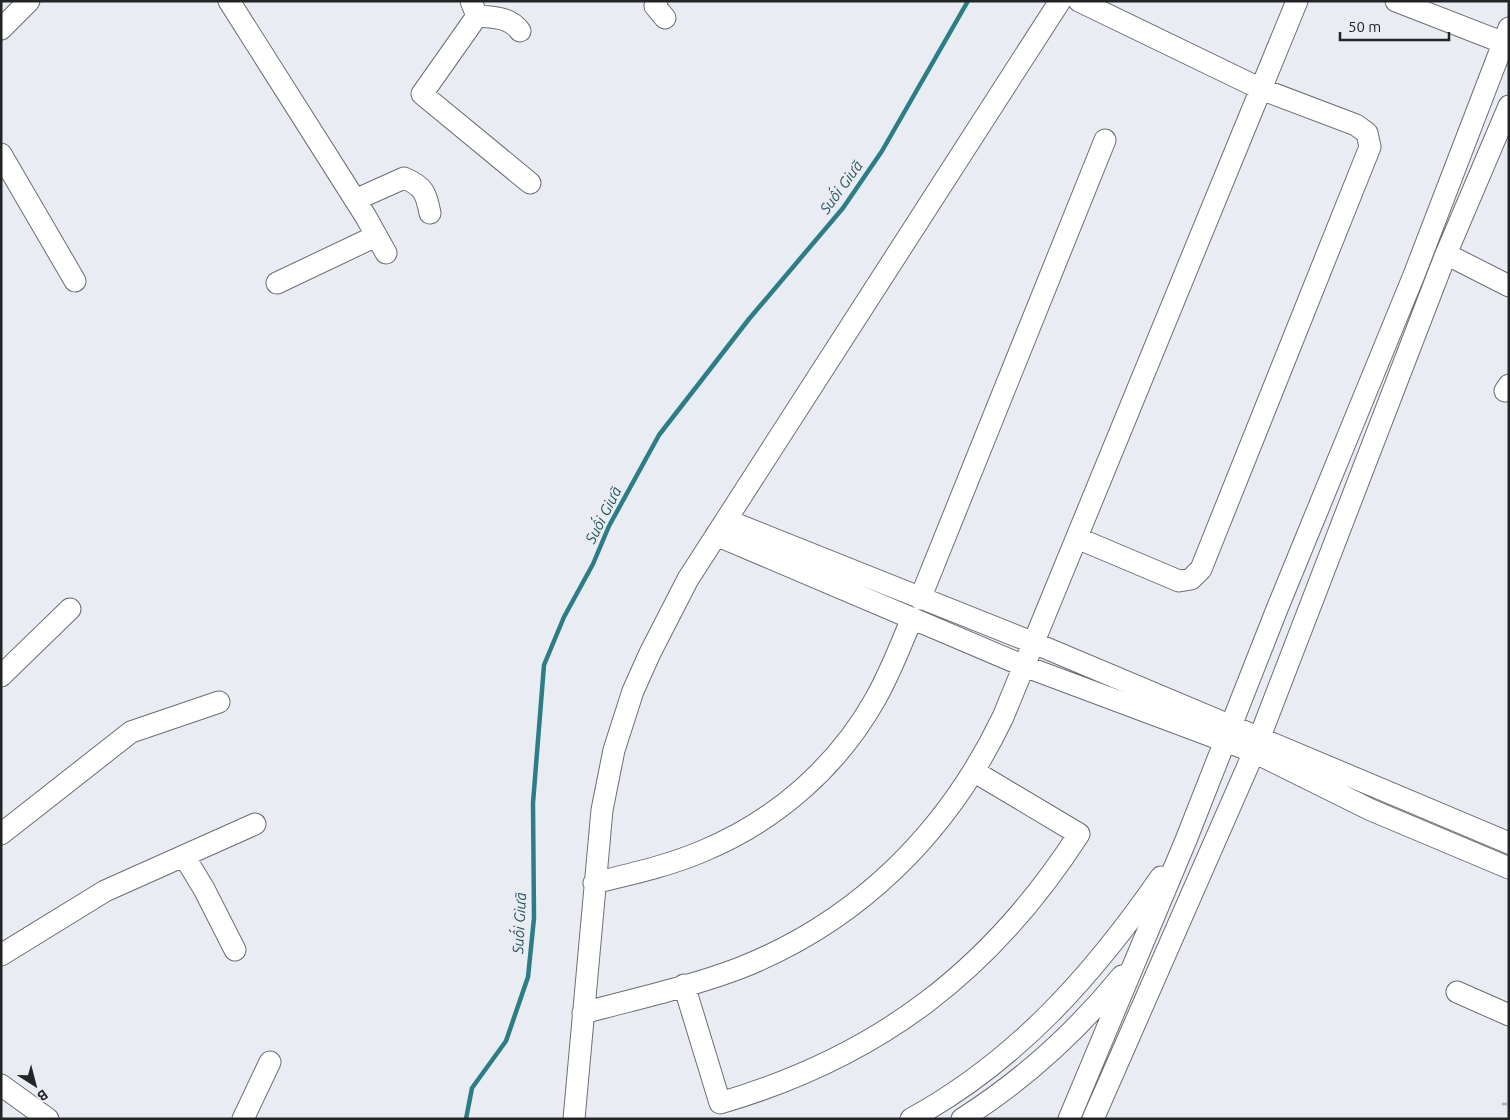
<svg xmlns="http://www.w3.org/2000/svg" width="1510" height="1120" viewBox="0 0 1510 1120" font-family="Ubuntu,sans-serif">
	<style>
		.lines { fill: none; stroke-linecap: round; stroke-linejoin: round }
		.stream { stroke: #2c7d85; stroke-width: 4.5 }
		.minor-casing { stroke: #6b6e73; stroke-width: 23 }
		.path { stroke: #adb0b5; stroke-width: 2.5; stroke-dasharray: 5 2.5; stroke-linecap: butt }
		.minor { stroke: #fff; stroke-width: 21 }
		.labels { text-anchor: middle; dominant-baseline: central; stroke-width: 5; stroke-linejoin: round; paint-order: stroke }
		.water-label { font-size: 15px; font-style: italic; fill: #25545a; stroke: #e9edf3 }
	</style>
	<rect width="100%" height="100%" fill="#e9edf3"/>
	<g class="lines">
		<path class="stream" d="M466 1119 472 1088 506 1041 528 977 534 918 533 803 544 665 564 617 593 564 609 526 659 435 749 319 843 208 882 151 968 1"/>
		<g class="minor-casing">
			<path id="minor" d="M229 1 366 217 386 253
				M471 1 477 16 422 94 530 183
				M657 1 655 6 665 18
				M1396 1 1509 45
				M477 16C493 17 510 17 520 31
				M1 29 29 1
				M1 154 75 281
				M355 200 404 178C423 186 426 192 430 213
				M1446 254 1509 286
				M277 283 376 236
				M1505 391 1509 385
				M726 520 1034 643 1509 843
				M716 535 1024 666 1254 752 1371 810 1509 868
				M1077 538 1179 581 1191 579 1201 569 1370 147 1367 133 1356 125 1261 89 1079 1
				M920 599 1105 140
				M1 676 70 609
				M1 834 131 732 219 702
				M184 856 204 889 235 950
				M594 883C631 874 668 866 703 851 776 821 838 766 876 698 890 673 901 645 912 618
				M1 955 105 891 255 824
				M684 985 720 1103C878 1057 990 972 1079 834L975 772
				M1457 992 1509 1015
				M583 1013C635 999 690 987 740 968 859 921 948 832 1003 717L1297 1
				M1 1085 48 1119
				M243 1119 270 1062
				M574 1119 602 810 614 750 633 691 650 653 688 579 1060 1
				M911 1119C1017 1061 1093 975 1161 877
				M962 1119C1022 1081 1077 1031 1122 976
				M1069 1119 1186 840 1277 609 1414 275 1509 28
				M1093 1119 1254 752 1446 254 1509 106"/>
		</g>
		<path class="path" d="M1502 1104H1509"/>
		<use href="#minor" class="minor"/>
	</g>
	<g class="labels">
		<g class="water-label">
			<text transform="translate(841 187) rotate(-54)">Suối Giữa</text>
			<text transform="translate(603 515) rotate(-63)">Suối Giữa</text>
			<text transform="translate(519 923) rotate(-87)">Suối Giữa</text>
		</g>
	</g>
	<rect width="1510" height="1120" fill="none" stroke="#232426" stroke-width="5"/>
	<g transform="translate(35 1085) rotate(144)" stroke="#e9edf3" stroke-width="4" paint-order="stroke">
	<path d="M0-4L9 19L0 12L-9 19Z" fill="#232426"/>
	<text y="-8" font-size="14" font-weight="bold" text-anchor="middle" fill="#232426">B</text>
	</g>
	<path d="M1340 32v8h109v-8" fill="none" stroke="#232426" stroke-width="2.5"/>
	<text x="1348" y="32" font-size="15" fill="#232426" stroke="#e9edf3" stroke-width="4" paint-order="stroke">50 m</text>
</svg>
